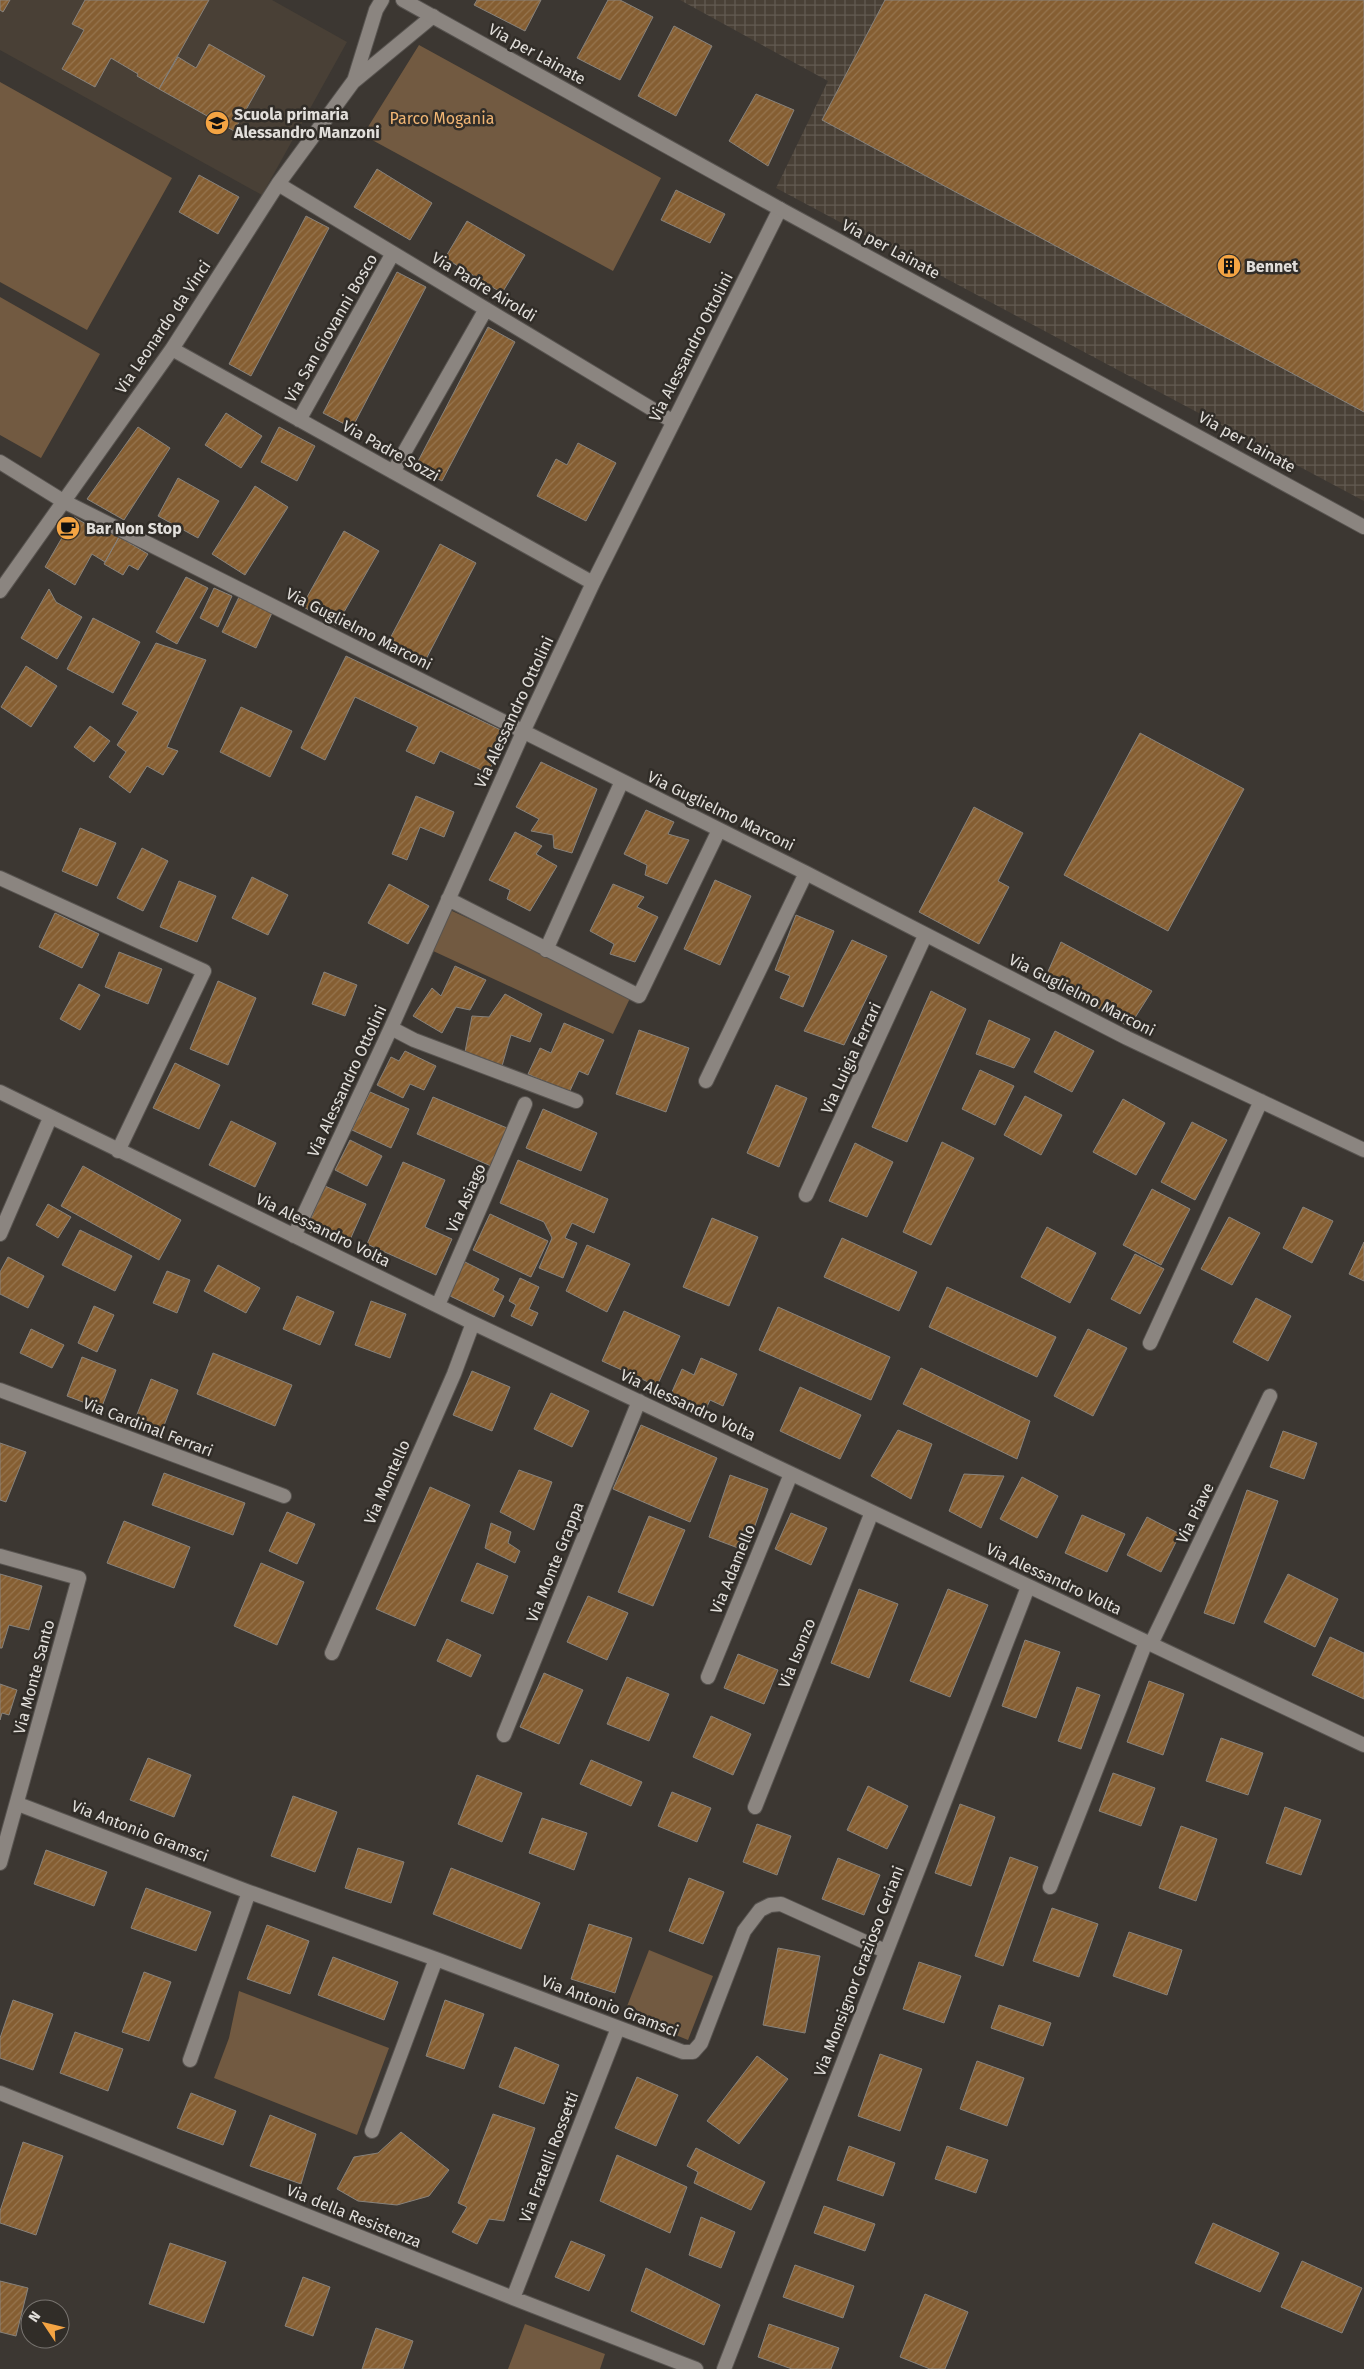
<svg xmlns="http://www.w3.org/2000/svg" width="1364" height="2369" viewBox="0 0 1364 2369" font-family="'Fira Sans',sans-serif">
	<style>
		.built { fill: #494036 }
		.industrial { fill: url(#industrial-grid) }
		.park { fill: #725a41 }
		.building { fill: url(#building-hatch); stroke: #87827c }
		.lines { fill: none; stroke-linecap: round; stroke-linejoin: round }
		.minor-casing { stroke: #585450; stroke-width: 16 }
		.tertiary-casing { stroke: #585450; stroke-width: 16 }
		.minor { stroke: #8b8580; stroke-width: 14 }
		.tertiary { stroke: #8b8580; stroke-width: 14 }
		.labels { text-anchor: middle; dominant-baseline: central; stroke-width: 5; stroke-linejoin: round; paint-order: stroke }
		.street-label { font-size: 16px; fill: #e2dfdb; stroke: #312d28 }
		.poi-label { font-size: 16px; font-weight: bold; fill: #e2dfdb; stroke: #312d28; text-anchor: start }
		.park-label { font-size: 16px; fill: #f2b674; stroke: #312d28 }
	</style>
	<defs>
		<pattern id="industrial-grid" width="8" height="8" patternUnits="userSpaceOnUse" patternTransform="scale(1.25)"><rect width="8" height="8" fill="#494036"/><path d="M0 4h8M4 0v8" fill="none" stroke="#635b52"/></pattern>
		<pattern id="building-hatch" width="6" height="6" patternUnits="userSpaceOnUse" patternTransform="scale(1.25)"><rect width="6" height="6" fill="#855e32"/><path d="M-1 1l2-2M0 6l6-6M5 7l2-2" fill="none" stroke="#96754f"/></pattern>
	</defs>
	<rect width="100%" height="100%" fill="#3c3732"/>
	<path class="built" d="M0 0H272L347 42 262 195 0 50Z"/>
	<path class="industrial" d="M680 0H1364V501L776 188 828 81Z"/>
	<path class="park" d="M419 45 661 178 613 271 363 135Z
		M0 82 172 178 87 330 0 282Z
		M0 297 100 354 41 458 0 435Z
		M450 910 632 994 613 1034 431 950Z
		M649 1950 713 1976 688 2040 624 2014Z
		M239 1991 389 2048 357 2135 214 2078 229 2038Z
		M525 2324 605 2354 600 2369H508Z"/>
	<path class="building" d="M0 0H10L3 12 0 10Z
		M85 0H209L159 89 137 76 138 74 111 58 95 87 62 69 84 30 72 24Z
		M477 0H541L525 31 474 5Z
		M608 0H620L653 17 620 80 577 58Z
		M885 0H1364V412L822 120Z
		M674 26 712 46 676 116 638 96Z
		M209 44 265 76 234 131 159 89 178 57 196 68Z
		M756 94 794 110 768 166 729 141Z
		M377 169 432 203 410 240 354 207Z
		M199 175 239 197 218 234 179 212Z
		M676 190 725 214 710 243 661 220Z
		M306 216 329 228 251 376 229 364Z
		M467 221 525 255 502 293 445 258Z
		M397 272 426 287 352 428 323 413Z
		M488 327 515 342 442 481 415 467Z
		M226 413 262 436 241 468 205 445Z
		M138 427 170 448 124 520 87 499Z
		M279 427 315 446 297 481 261 462Z
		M578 443 616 463 586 521 537 496 556 459 567 465Z
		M178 478 219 501 198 538 158 516Z
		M255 486 288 507 245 575 212 554Z
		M74 517 103 534 106 530 119 537 105 562 92 554 75 585 45 567Z
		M344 531 379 551 336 626 302 606Z
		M119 537 148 554 138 570 129 565 123 575 104 564Z
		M440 544 476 563 423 665 386 646Z
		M186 577 208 588 177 644 156 632Z
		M214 588 232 596 218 627 200 618Z
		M49 589 56 602 82 617 57 659 21 638Z
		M239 597 272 613 256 648 222 632Z
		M93 618 140 642 113 693 67 669Z
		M156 643 206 660 167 747 178 751 163 775 147 766 130 793 109 777 126 752 117 745 138 712 122 704Z
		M346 656 507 733 488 773 440 751 434 764 406 751 418 727 355 697 325 760 301 748Z
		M26 666 57 686 31 727 1 707Z
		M241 707 292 731 270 777 220 752Z
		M90 726 110 741 94 762 74 747Z
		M1140 733 1244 789 1168 931 1064 875Z
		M541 762 597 789 572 853 554 848 553 835 531 831 539 819 516 807Z
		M416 796 454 812 444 837 420 827 407 860 392 854Z
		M974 807 1023 833 998 881 1009 887 979 944 919 912Z
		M646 810 674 822 668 834 689 840 667 884 645 875 647 865 624 854Z
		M80 828 116 843 97 886 62 871Z
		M515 832 542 846 536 854 557 866 530 911 507 899 510 890 489 880Z
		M142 848 168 861 143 911 117 898Z
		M252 877 288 895 268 935 232 918Z
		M715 880 751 896 720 965 684 949Z
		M179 881 216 896 197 942 160 927Z
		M389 884 429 906 408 944 368 923Z
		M613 884 644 897 637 907 658 917 635 962 610 954 614 944 590 931Z
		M55 913 99 934 82 968 39 947Z
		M796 915 834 931 803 1007 780 998 790 976 775 970Z
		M852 940 887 956 844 1045 804 1031Z
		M1061 942 1152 991 1129 1027 1046 976Z
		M119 952 162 969 148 1004 105 987Z
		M455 966 486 980 470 1010 456 1007 442 1033 413 1016 432 988 441 996Z
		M324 972 357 985 345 1016 312 1004Z
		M218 981 256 998 228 1065 190 1049Z
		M79 984 100 995 80 1030 60 1019Z
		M931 991 966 1009 907 1142 872 1127Z
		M505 994 542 1014 530 1042 511 1035 502 1066 465 1052 472 1016 489 1017Z
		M989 1020 1030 1039 1014 1068 976 1054Z
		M564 1023 604 1040 588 1075 579 1071 569 1093 528 1074 540 1048 551 1053Z
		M639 1030 689 1048 666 1112 616 1094Z
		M1055 1031 1094 1051 1072 1092 1034 1072Z
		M405 1051 436 1066 424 1090 410 1084 403 1098 377 1085 391 1057 399 1061Z
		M175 1063 220 1085 199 1129 153 1108Z
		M980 1070 1014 1086 995 1125 962 1109Z
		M776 1085 807 1098 779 1167 747 1153Z
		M370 1092 409 1109 391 1148 352 1130Z
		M1025 1096 1062 1115 1041 1155 1004 1135Z
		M433 1097 507 1128 491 1166 417 1134Z
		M1123 1099 1165 1123 1136 1175 1093 1152Z
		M543 1109 597 1133 581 1171 526 1148Z
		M231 1121 276 1143 255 1187 209 1165Z
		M1192 1122 1227 1140 1195 1200 1161 1182Z
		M350 1140 382 1156 367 1186 335 1170Z
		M942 1142 974 1158 931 1245 903 1232Z
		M855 1143 893 1162 867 1217 829 1201Z
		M518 1160 608 1199 594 1233 572 1223 565 1238 577 1243 563 1278 539 1268 552 1238 544 1222 500 1203Z
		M403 1162 445 1180 425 1227 452 1239 436 1275 367 1244Z
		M83 1166 181 1220 159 1260 61 1206Z
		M325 1186 366 1204 349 1242 331 1234 328 1240 306 1230Z
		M1152 1189 1190 1209 1161 1265 1123 1245Z
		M48 1204 71 1217 58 1238 36 1225Z
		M1303 1207 1333 1221 1312 1263 1283 1248Z
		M490 1214 548 1241 531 1277 473 1250Z
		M1229 1217 1260 1233 1232 1285 1201 1269Z
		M712 1218 758 1237 729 1306 683 1287Z
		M1047 1227 1096 1253 1070 1303 1021 1277Z
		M80 1230 132 1256 115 1291 62 1265Z
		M842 1238 917 1272 899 1311 824 1277Z
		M1364 1242V1281L1349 1274Z
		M587 1245 630 1264 607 1312 566 1291Z
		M1135 1254 1164 1269 1140 1314 1111 1299Z
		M8 1257 44 1276 28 1308 0 1294V1272Z
		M465 1262 499 1279 493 1290 504 1296 494 1317 448 1295Z
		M218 1265 260 1288 246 1313 204 1291Z
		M167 1271 190 1280 177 1313 153 1303Z
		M520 1278 539 1287 529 1309 538 1313 532 1326 511 1316 516 1305 509 1301Z
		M947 1287 1056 1337 1037 1377 929 1327Z
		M297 1296 334 1312 320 1345 283 1329Z
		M1256 1298 1291 1316 1268 1361 1233 1342Z
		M371 1301 406 1314 390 1358 355 1345Z
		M94 1306 114 1315 97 1352 78 1343Z
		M778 1307 890 1357 871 1400 759 1350Z
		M624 1311 680 1336 657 1386 602 1361Z
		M31 1329 64 1345 52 1368 20 1353Z
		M1088 1329 1127 1348 1093 1416 1054 1396Z
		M213 1353 292 1385 275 1426 197 1394Z
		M82 1357 116 1370 101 1409 67 1396Z
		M701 1358 737 1374 723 1406 710 1400 706 1409 671 1394 682 1369 694 1375Z
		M921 1368 1030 1421 1017 1459 903 1404Z
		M472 1371 510 1387 492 1431 453 1415Z
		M151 1379 178 1390 161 1433 134 1422Z
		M800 1387 861 1415 840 1459 780 1431Z
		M551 1393 589 1411 572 1447 534 1429Z
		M641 1425 717 1458 690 1522 613 1489Z
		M898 1430 932 1444 911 1499 871 1476Z
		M1283 1431 1317 1443 1304 1479 1270 1467Z
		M0 1443 26 1452 6 1502 0 1500Z
		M519 1470 552 1482 534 1530 500 1512Z
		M164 1473 245 1503 233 1535 152 1505Z
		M964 1474 1004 1476 981 1528 949 1511Z
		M730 1475 768 1489 746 1551 709 1537Z
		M1022 1477 1058 1496 1037 1538 1000 1519Z
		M430 1487 470 1505 415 1626 376 1609Z
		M1247 1490 1278 1501 1234 1624 1204 1613Z
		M287 1512 315 1524 297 1564 269 1551Z
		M791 1513 827 1528 811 1565 775 1549Z
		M1082 1515 1125 1534 1107 1572 1065 1553Z
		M649 1516 685 1530 653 1606 618 1592Z
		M1147 1517 1180 1534 1161 1572 1127 1555Z
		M124 1521 190 1547 174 1588 107 1563Z
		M491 1523 511 1532 508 1543 520 1551 515 1563 485 1548Z
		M261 1563 304 1582 277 1645 234 1626Z
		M477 1563 508 1576 493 1614 461 1601Z
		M0 1574 42 1586 29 1630 9 1625 2 1648H0Z
		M1288 1574 1338 1599 1315 1647 1264 1622Z
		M859 1589 898 1604 869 1678 831 1663Z
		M948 1589 988 1605 950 1697 910 1681Z
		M588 1596 628 1613 607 1660 567 1642Z
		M1330 1637 1364 1653V1699L1312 1675Z
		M447 1639 481 1655 471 1677 437 1661Z
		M1025 1640 1060 1652 1036 1718 1002 1706Z
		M738 1654 778 1670 764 1704 724 1688Z
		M544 1673 583 1690 559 1744 520 1727Z
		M627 1677 669 1694 649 1741 607 1724Z
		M1149 1681 1184 1694 1163 1755 1127 1742Z
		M0 1684 17 1690 9 1715 2 1713 0 1720Z
		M1077 1687 1100 1695 1081 1749 1058 1741Z
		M711 1716 751 1734 733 1775 693 1757Z
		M1221 1738 1263 1753 1248 1795 1206 1781Z
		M148 1758 191 1775 174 1817 130 1800Z
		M591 1760 642 1782 631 1806 580 1784Z
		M1113 1773 1155 1788 1141 1826 1099 1811Z
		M477 1775 522 1793 502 1842 458 1824Z
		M868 1786 908 1806 887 1849 847 1830Z
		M672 1792 711 1808 697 1842 658 1826Z
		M293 1796 337 1812 315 1872 271 1856Z
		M960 1804 995 1817 971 1886 935 1873Z
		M1285 1807 1321 1820 1301 1875 1266 1863Z
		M542 1818 587 1833 574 1870 529 1853Z
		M757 1824 791 1836 777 1875 743 1862Z
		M1181 1826 1217 1839 1196 1901 1159 1888Z
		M358 1848 404 1862 391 1903 345 1888Z
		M46 1850 107 1872 94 1906 34 1884Z
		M1010 1857 1038 1867 1003 1966 975 1956Z
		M838 1858 880 1875 864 1915 822 1899Z
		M451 1868 540 1903 521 1949 433 1914Z
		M689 1878 724 1892 703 1944 669 1931Z
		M146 1888 211 1912 196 1951 131 1928Z
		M1052 1908 1098 1924 1079 1977 1033 1961Z
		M589 1924 632 1938 615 1993 571 1979Z
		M267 1925 309 1941 290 1994 247 1979Z
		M1129 1932 1182 1950 1167 1995 1113 1976Z
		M778 1948 820 1956 805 2033 763 2025Z
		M333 1957 398 1982 384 2020 318 1995Z
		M919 1962 961 1976 944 2023 903 2009Z
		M144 1972 171 1982 149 2041 122 2032Z
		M13 2000 53 2014 33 2070 0 2058V2038Z
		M445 2000 484 2014 464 2069 426 2056Z
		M999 2005 1051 2023 1043 2046 991 2028Z
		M75 2032 123 2049 108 2091 60 2073Z
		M515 2047 559 2065 544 2104 499 2087Z
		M880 2054 922 2069 900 2131 858 2116Z
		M757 2056 788 2079 739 2144 707 2121Z
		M977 2061 1024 2078 1007 2126 960 2109Z
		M637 2077 678 2095 656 2146 615 2128Z
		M191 2093 236 2111 223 2145 177 2128Z
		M493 2114 535 2128 504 2221 489 2219 477 2244 452 2232 467 2207 458 2203Z
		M270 2115 316 2134 301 2184 250 2166Z
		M401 2132 449 2170 429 2196 397 2205 358 2201 337 2189 354 2157 378 2153Z
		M23 2142 63 2156 36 2235 0 2223V2211Z
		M849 2146 895 2163 883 2196 837 2180Z
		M947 2146 988 2160 976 2193 935 2179Z
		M696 2148 765 2182 751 2210 694 2183 698 2172 687 2166Z
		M617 2155 687 2187 670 2233 600 2201Z
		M824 2206 875 2224 865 2251 814 2233Z
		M701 2217 735 2232 721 2268 689 2255Z
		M1213 2223 1279 2253 1260 2292 1195 2263Z
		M571 2241 605 2255 589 2291 555 2277Z
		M170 2243 226 2262 204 2323 149 2304Z
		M1302 2261 1362 2288 1342 2333 1281 2307Z
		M795 2265 854 2286 843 2318 783 2297Z
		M646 2268 720 2305 704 2345 631 2311Z
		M303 2277 330 2287 313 2336 285 2326Z
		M0 2281 28 2288 16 2336 0 2332Z
		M925 2294 968 2312 945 2369H930L900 2357Z
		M769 2324 839 2348 831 2369H792L758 2357Z
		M376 2328 413 2341 403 2369H362Z"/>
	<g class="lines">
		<g class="minor-casing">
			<path id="minor" d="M354 81 376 10 382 0
				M278 184 672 421
				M172 349 593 583
				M299 420 393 253
				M0 462 63 501 806 873 1127 1038 1364 1150
				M393 472 486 309
				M0 591 172 349 278 184 342 97 353 82 433 16
				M0 878 204 971 118 1151
				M448 899 639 996 719 830
				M546 950 622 781
				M391 1028 414 1040 576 1101
				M706 1081 806 873
				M0 1092 473 1323 1364 1745
				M806 1195 925 936
				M0 1234 50 1118
				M294 1236 391 1028 524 730 593 583 780 209
				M438 1305 525 1104
				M1150 1343 1261 1101
				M0 1390 284 1496
				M0 1556 79 1578 0 1863
				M1151 1644 1270 1396
				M332 1653 454 1374 473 1323
				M708 1677 791 1474
				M504 1735 639 1401
				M18 1804 249 1892 436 1959 683 2052H693L701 2043 744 1931 760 1910 770 1905 781 1904 885 1951
				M755 1807 872 1512
				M1050 1887 1146 1642
				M190 2060 249 1892
				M0 2093 513 2298 696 2369
				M372 2131 436 1959
				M513 2298 618 2028
				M724 2369 1028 1587"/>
		</g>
		<g class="tertiary-casing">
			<path id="tertiary" d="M403 0 780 209 1364 527"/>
		</g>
		<use href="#minor" class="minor"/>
		<use href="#tertiary" class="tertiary"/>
	</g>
	<defs>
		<g id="school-disc" transform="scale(1.25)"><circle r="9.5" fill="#f4a443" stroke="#312d28"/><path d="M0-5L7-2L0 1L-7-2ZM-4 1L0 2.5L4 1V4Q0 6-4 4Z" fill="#111"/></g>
		<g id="building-disc" transform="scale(1.25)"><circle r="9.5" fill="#f4a443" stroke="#312d28"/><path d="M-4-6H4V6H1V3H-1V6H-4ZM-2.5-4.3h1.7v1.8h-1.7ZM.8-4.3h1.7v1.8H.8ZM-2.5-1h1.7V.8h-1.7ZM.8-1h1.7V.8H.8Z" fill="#111"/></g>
		<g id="cafe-disc" transform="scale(1.25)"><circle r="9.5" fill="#f4a443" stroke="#312d28"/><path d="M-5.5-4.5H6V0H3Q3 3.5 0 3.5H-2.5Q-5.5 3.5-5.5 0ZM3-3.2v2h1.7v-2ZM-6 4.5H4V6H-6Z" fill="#111"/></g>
	</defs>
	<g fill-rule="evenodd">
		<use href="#school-disc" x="217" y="123"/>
		<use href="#building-disc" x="1229" y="266"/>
		<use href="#cafe-disc" x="68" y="528"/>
	</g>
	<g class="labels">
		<g class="street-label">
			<text transform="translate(537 54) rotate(29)">Via per Lainate</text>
			<text transform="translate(891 249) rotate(28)">Via per Lainate</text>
			<text transform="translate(484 287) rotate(31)">Via Padre Airoldi</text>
			<text transform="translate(163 327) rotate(-56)">Via Leonardo da Vinci</text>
			<text transform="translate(331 328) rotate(-60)">Via San Giovanni Bosco</text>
			<text transform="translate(691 347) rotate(-63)">Via Alessandro Ottolini</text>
			<text transform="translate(1247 442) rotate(29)">Via per Lainate</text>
			<text transform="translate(391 451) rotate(29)">Via Padre Sozzi</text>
			<text transform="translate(359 629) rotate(27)">Via Guglielmo Marconi</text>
			<text transform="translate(514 712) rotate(-65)">Via Alessandro Ottolini</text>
			<text transform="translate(721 811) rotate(26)">Via Guglielmo Marconi</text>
			<text transform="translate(1082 995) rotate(27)">Via Guglielmo Marconi</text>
			<text transform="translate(851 1058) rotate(-65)">Via Luigia Ferrari</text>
			<text transform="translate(347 1081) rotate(-65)">Via Alessandro Ottolini</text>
			<text transform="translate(466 1198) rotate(-66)">Via Asiago</text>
			<text transform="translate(323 1230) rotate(26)">Via Alessandro Volta</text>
			<text transform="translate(688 1405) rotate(25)">Via Alessandro Volta</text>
			<text transform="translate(148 1427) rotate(21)">Via Cardinal Ferrari</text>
			<text transform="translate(387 1482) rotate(-66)">Via Montello</text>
			<text transform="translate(1195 1513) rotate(-64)">Via Piave</text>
			<text transform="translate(555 1562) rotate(-68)">Via Monte Grappa</text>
			<text transform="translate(733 1569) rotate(-68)">Via Adamello</text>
			<text transform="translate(1054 1579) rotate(25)">Via Alessandro Volta</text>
			<text transform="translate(797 1653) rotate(-68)">Via Isonzo</text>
			<text transform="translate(34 1677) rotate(-75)">Via Monte Santo</text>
			<text transform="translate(140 1831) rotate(21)">Via Antonio Gramsci</text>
			<text transform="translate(859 1971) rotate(-69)">Via Monsignor Grazioso Ceriani</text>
			<text transform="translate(610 2006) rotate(21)">Via Antonio Gramsci</text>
			<text transform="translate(549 2157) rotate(-69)">Via Fratelli Rossetti</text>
			<text transform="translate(354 2216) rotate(22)">Via della Resistenza</text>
		</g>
		<g class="poi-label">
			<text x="234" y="114">Scuola primaria<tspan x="234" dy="18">Alessandro Manzoni</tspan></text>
			<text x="1246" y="266">Bennet</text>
			<text x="86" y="528">Bar Non Stop</text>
		</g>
		<g class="park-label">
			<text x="442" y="118">Parco Mogania</text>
		</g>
	</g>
	<g transform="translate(45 2324) rotate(305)"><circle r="24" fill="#312d28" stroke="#787470"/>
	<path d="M0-4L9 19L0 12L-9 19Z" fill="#f4a443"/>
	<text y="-8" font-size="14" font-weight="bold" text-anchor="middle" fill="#e2dfdb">N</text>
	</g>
</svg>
